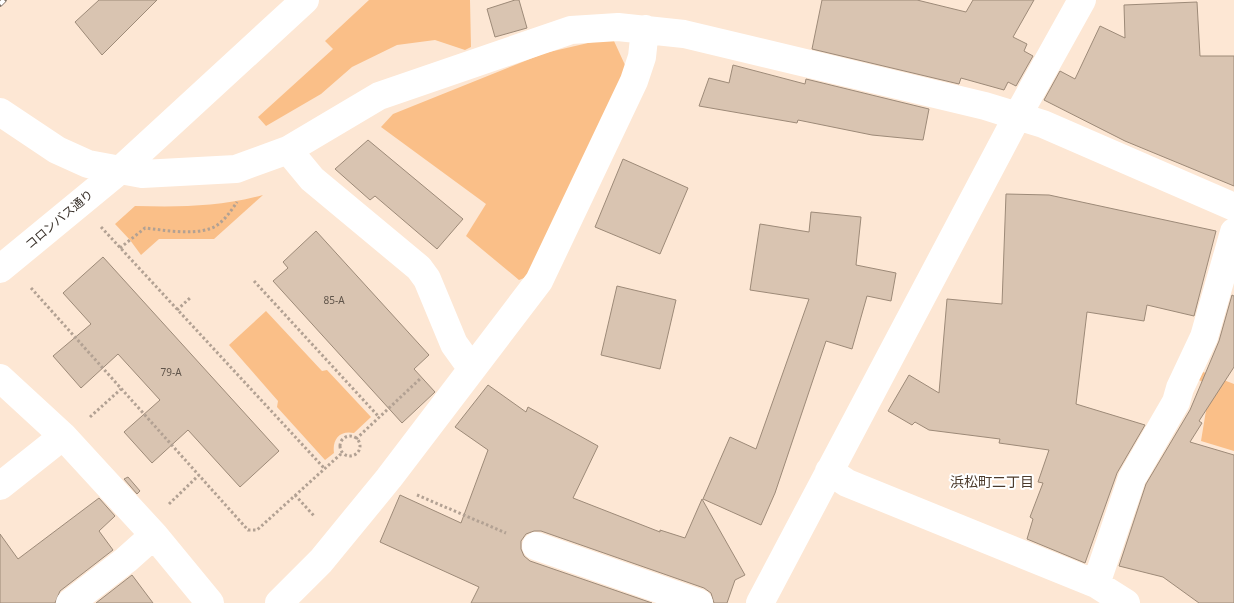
<svg xmlns="http://www.w3.org/2000/svg" width="1234" height="603" viewBox="0 0 1234 603" font-family="'Noto Sans','Noto Sans JP',sans-serif">
	<style>
		.green { fill: #fabf88 }
		.building { fill: #d9c4b1; stroke: #9d8a78 }
		.lines { fill: none; stroke-linecap: round; stroke-linejoin: round }
		.path { stroke: #b2a193; stroke-width: 3; stroke-dasharray: 2.5 2.5; stroke-linecap: butt }
		.minor { stroke: #fff; stroke-width: 28 }
		.rail-casing { stroke: #7e7166; stroke-width: 5.5 }
		.rail { stroke: #fff; stroke-width: 4; stroke-dasharray: 11; stroke-linecap: butt }
		.labels { text-anchor: middle; dominant-baseline: central; stroke-width: 4; stroke-linejoin: round; paint-order: stroke }
		.number-label { font-size: 10px; fill: #5f544a }
		.street-label { font-size: 12px; fill: #362e27; stroke: #fff }
		.neighbourhood-label { font-size: 14px; fill: #4b3a2b; stroke: #fff }
	</style>
	<rect width="100%" height="100%" fill="#fde7d4"/>
	<path class="green" d="M369 0H470L471 47 465 50 435 40 397 45 352 67 321 94 266 126 258 117 333 49 325 41Z
		M601 40 614 41 625 65 624 73 529 276 519 280 466 236 486 204 381 127 393 114 545 53Z
		M263 195 214 239H159L141 255 130 240 115 224 135 206C181 207 219 207 263 195Z
		M266 311 322 371 327 370 371 417 354 433C340 430 332 439 334 453L325 460 277 407 278 401 229 345Z
		M1203 372 1234 384V451L1201 441 1210 386 1199 380Z"/>
	<path class="building" d="M99 0H157L102 55 75 22Z
		M515 0H519L527 28 495 37 487 9Z
		M822 0H917L966 12 973 0H1034L1013 37 1027 44 1024 51 1033 56 1016 86 1008 82 1004 90 961 78 959 84 812 49Z
		M1197 2 1200 56H1234V186L1125 141 1044 100 1060 71 1075 79 1100 26 1125 38 1124 5Z
		M733 65 805 84 806 79 929 109 923 140 872 135 798 120 797 123 699 106 709 78 729 83Z
		M368 140 463 219 437 249 375 196 370 200 335 169Z
		M623 159 688 188 660 254 595 227Z
		M1006 194 1049 195 1216 231 1194 316 1147 305 1144 321 1087 312 1076 404 1145 425 1117 473 1085 563 1027 539 1033 519 1030 517 1043 483 1038 482 1049 450 999 443 1000 439 929 430 915 422 912 425 888 411 909 375 939 393 947 299 1002 304Z
		M811 212 861 217 856 265 896 273 891 301 867 296 852 349 826 341 775 493 761 525 703 499 730 437 756 449 809 299 750 290 760 224 809 232Z
		M316 231 429 355 414 369 435 392 402 423 273 281 288 268 283 262Z
		M103 257 279 451 240 487 188 430 152 463 124 432 160 400 118 354 81 388 53 356 91 324 63 293Z
		M617 286 676 300 660 369 601 355Z
		M1232 295 1234 296V367L1199 421 1202 423 1190 442 1234 455V603H1199L1163 577 1119 566 1146 484 1190 410 1219 341Z
		M488 385 526 412 528 407 598 446 573 498 660 532V530L685 538 702 499 745 575 735 580 727 603H714L711 593 704 588 541 531H534L526 534 521 541V549L524 556 530 561 652 603H471L479 587 380 542 400 495 461 523 488 450 455 427Z
		M128 477 140 491 137 494 124 479Z
		M99 498 115 516 99 531 113 550 60 591 55 603H0V534L18 559Z
		M132 575 153 603H96Z"/>
	<g class="lines">
		<path class="path" d="M101 227 324 468
			M120 248 145 228C163 230 191 235 209 229 221 226 231 211 237 202
			M254 281 379 417
			M31 288 248 530H257L342 453
			M177 310 191 297
			M90 417 121 389
			M340 446a10 10 0 1 1 20 0a10 10 0 1 1-20 0Z
			M356 439 421 378
			M295 495 315 517
			M417 495 506 533
			M169 504 199 475"/>
		<path class="minor" d="M0 112 57 150 88 164 142 174 236 169 288 150 379 96 571 30 618 27 684 34 985 106 1043 124 1234 207
			M288 150 312 179 419 268 427 279 454 344 472 369
			M0 269 119 171 305 0
			M0 378 63 436 154 535 210 603
			M829 471 847 483 1096 584 1126 603
			M0 486 63 436
			M536 546 699 603
			M1096 584 1132 478 1176 402 1180 388 1204 337 1234 232
			M70 603 126 560 154 535
			M279 603 321 561 389 478 539 281 634 81 642 57 645 29
			M760 603 1018 115 1082 0"/>
		<g class="rail-casing">
			<path id="rail" d="M0 4 4 0"/>
		</g>
		<use href="#rail" class="rail"/>
	</g>
	<g class="labels">
		<g class="number-label">
			<text x="334" y="300">85-A</text>
			<text x="171" y="372">79-A</text>
		</g>
		<g class="street-label">
			<text transform="translate(59 219) rotate(-40)">コロンバス通り</text>
		</g>
		<g class="neighbourhood-label">
			<text x="992" y="481">浜松町二丁目</text>
		</g>
	</g>
</svg>
